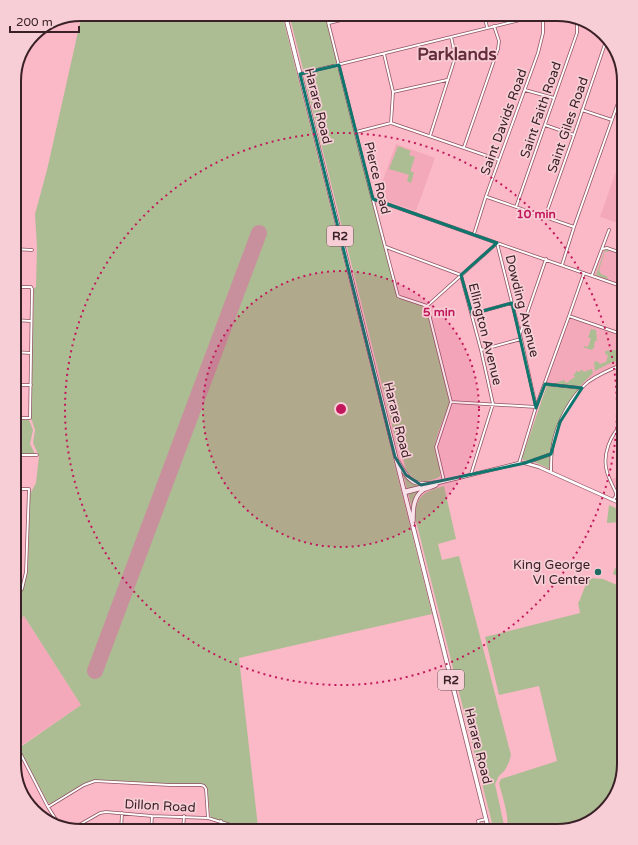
<svg xmlns="http://www.w3.org/2000/svg" width="638" height="845" viewBox="0 0 638 845" font-family="'Varela Round',sans-serif">
	<style>
		.built { fill: #f4a9ba }
		.green { fill: #adbd93 }
		.lines { fill: none; stroke-linecap: round; stroke-linejoin: round }
		.runway { stroke: #c8909c; stroke-width: 16 }
		.street-casing { stroke: #8f5462; stroke-width: 3.5 }
		.secondary-casing { stroke: #8f5462; stroke-width: 4 }
		.highway-casing { stroke: #8f5462; stroke-width: 5 }
		.street { stroke: #fff; stroke-width: 2 }
		.secondary { stroke: #fff; stroke-width: 2.5 }
		.highway { stroke: #fff; stroke-width: 3.5 }
		.marked { fill: none; stroke: #0f766e; stroke-width: 3; stroke-linejoin: round }
		.ring { fill: none; stroke: #c2185b; stroke-width: 2; stroke-dasharray: 2 4 }
		.poi-dot { fill: #206a62; stroke: #f7ced6; stroke-width: 1.5 }
		.labels { text-anchor: middle; dominant-baseline: central; stroke-width: 3.5; stroke-linejoin: round; paint-order: stroke }
		.shield { fill: #f7ced6; stroke: #73555c; stroke-width: 1 }
		.shield-label { font-size: 12px; font-weight: bold; fill: #3a2127 }
		.street-label { font-size: 13px; fill: #3a2127; stroke: #f7ced6 }
		.poi-label { font-size: 13px; fill: #3a2127; stroke: #f7ced6; text-anchor: end }
		.district-label { font-size: 17px; font-weight: bold; fill: #642d3b; stroke: #f7ced6 }
		.rim { fill: none; stroke: #3a2127; stroke-width: 2 }
		.centre { fill: #c2185b; stroke: #f7ced6; stroke-width: 2 }
		.ring-label { font-size: 12px; text-anchor: middle; font-weight: bold; fill: #c2185b; stroke: #f7ced6; stroke-width: 3.5; stroke-linejoin: round; paint-order: stroke }
	</style>
	<rect width="100%" height="100%" fill="#fbb8c6"/>
	<path class="built" d="M486 14H532L492 24 487 20Z
		M396 144 435 158 416 211 381 199 380 188Z
		M624 149V225L600 217Z
		M605 248 624 254V286L593 275 602 250Z
		M570 317 624 335V363L600 374 582 388 545 383Z
		M624 475V504L615 500 617 496V493L611 479Z
		M24 616 81 705 19 747 14 738V625Z"/>
	<path class="green" d="M82 14H282L432 614 239 658 258 827 257 831 211 818 210 816 207 788 204 784H171L95 780 84 785 52 804 48 803 19 748 81 705 24 616 14 624V601L21 592 25 582 28 566 30 494 36 483 39 456 33 443 35 430 31 418 34 288 36 287 37 247 35 214 47 170Z
		M289 14H325L337 62 336 64 305 71 303 69Z
		M335 67 340 70 379 227 397 296 400 298 421 305 426 309 432 328 450 402 449 405C445 416 435 436 435 448 435 457 441 466 440 476L438 478 424 482 416 480 408 473 405 467 402 454 397 445 305 80V77L307 75Z
		M398 146 411 151 409 155 415 157 411 169V172H414L411 183 407 181 409 175 389 169Z
		M624 149V169L617 167Z
		M605 249 609 250 608 252 605 251 599 270 601 274 608 277 607 279 596 275Z
		M591 329 596 330 597 341H595L594 346H595L592 350 583 347 584 346 588 347 591 338H588Z
		M624 349V359L610 363 595 371 594 362 597 361 600 364 606 362 608 356 605 353V351Z
		M581 369 584 372 591 369H592L593 373 580 386 554 383H555L564 380 566 383 575 377 573 374H575L576 371 580 372Z
		M547 385 581 389 569 404 554 435 552 444 549 469C541 465 532 460 524 461L522 458Z
		M14 420H29L33 430 30 444 35 454H14Z
		M402 471 416 484 424 486 407 489Z
		M444 486 456 539 438 544 442 560 459 556 511 755 509 762 505 770 499 776 495 784 504 825 503 828 500 831H494L415 517C416 495 424 492 444 486Z
		M422 489 419 493 413 512 408 493Z
		M609 505 624 512V519L619 522 607 523V522Z
		M615 568 624 572V579L613 574Z
		M590 578 603 579 624 588V614L619 625H620L624 616V765L615 797 594 820 558 831H506C511 820 502 796 499 783L501 779 557 761 539 686 499 695 485 637 580 613 578 602H579L588 579Z"/>
	<g class="lines">
		<path class="runway" d="M95 671 259 233"/>
		<g class="street-casing">
			<path id="street" d="M326 14 363 162 398 296 400 297 427 306 451 402 436 447 444 481
				M484 14 487 27
				M329 23 365 14
				M384 54 393 92 391 123
				M300 74 545 14
				M525 90 554 98
				M393 92 447 80
				M582 110 612 120
				M545 125 574 135
				M356 132 391 123 499 160
				M430 136 454 61C455 52 453 45 451 37
				M464 147 498 49 499 41 494 26
				M487 197 574 227
				M373 199 497 243 521 339 536 407 451 402
				M516 207 577 33V19
				M545 217 574 135 607 38
				M474 234 486 196 538 53 543 33V15
				M386 247 461 275 481 350 493 404 471 474
				M14 249 32 250
				M602 249 607 248 624 254
				M562 265 574 227 624 86
				M592 275 609 230
				M427 306 497 243 624 287
				M472 314 512 303
				M569 316 624 335
				M14 320 31 321
				M520 334 546 259
				M481 350 521 339
				M14 352 31 353
				M545 384 581 388
				M14 385H31
				M14 418H30L32 289 31 287H14
				M14 455H37
				M519 463 536 407 569 316 584 273
				M526 463 551 454
				M551 472C551 462 551 453 553 444 557 422 571 396 588 382 599 374 611 369 624 364
				M613 500 616 496V493C613 486 609 479 607 472 602 455 610 434 624 423
				M14 599 22 589 26 572 29 489H14
				M14 741 48 807 60 826
				M48 807 84 785 95 781 170 785H201L204 786 206 789 208 818
				M72 829 100 813 106 812 152 816 208 818 250 831
				M121 831 122 813
				M151 831 152 816
				M183 831 184 816
				M219 831 221 821
				M481 831 478 821 486 819"/>
		</g>
		<g class="secondary-casing">
			<path id="secondary" d="M434 484 519 463H525L539 467 624 505
				M404 491 429 485
				M405 493 424 488"/>
		</g>
		<g class="highway-casing">
			<path id="highway" d="M285 14 489 831
				M398 462C409 481 412 486 435 483
				M413 521C413 510 413 497 423 490 427 488 432 487 436 485"/>
		</g>
		<use href="#street" class="street"/>
		<use href="#secondary" class="secondary"/>
		<use href="#highway" class="highway"/>
	</g>
	<path class="marked" d="M339 65 373 199 497 243 461 275 472 314 512 303 536 408 545 384 582 388 560 422 551 454 525 463 421 485 406 475 395 457 300 74Z"/>
	<circle cx="341" cy="409" r="138" fill="#c2185b" fill-opacity=".12"/>
	<g class="ring">
		<circle cx="341" cy="409" r="138"/>
		<circle cx="341" cy="409" r="276"/>
	</g>
	<circle class="poi-dot" cx="598" cy="572" r="4"/>
	<g class="labels">
		<g class="shield">
			<rect x="327" y="226" width="26" height="20" rx="3"/>
			<rect x="438" y="670" width="26" height="20" rx="3"/>
		</g>
		<g class="shield-label">
			<text x="340" y="236">R2</text>
			<text x="451" y="680">R2</text>
		</g>
		<g class="street-label">
			<text transform="translate(318 106) rotate(76)">Harare Road</text>
			<text transform="translate(541 110) rotate(-71)">Saint Faith Road</text>
			<text transform="translate(504 122) rotate(-70)">Saint Davids Road</text>
			<text transform="translate(568 125) rotate(-71)">Saint Giles Road</text>
			<text transform="translate(377 178) rotate(76)">Pierce Road</text>
			<text transform="translate(522 306) rotate(76)">Dowding Avenue</text>
			<text transform="translate(485 334) rotate(76)">Ellington Avenue</text>
			<text transform="translate(397 420) rotate(76)">Harare Road</text>
			<text transform="translate(478 746) rotate(76)">Harare Road</text>
			<text transform="translate(160 806) rotate(3)">Dillon Road</text>
		</g>
		<g class="poi-label">
			<text x="590" y="565">King George<tspan x="590" dy="15">VI Center</tspan></text>
		</g>
		<g class="district-label">
			<text x="457" y="54">Parklands</text>
		</g>
	</g>
	<path d="M0 0H638V845H0ZM81 21H557A60 60 0 0 1 617 81V764A60 60 0 0 1 557 824H81A60 60 0 0 1 21 764V81A60 60 0 0 1 81 21Z" fill="#f7ced6" fill-rule="evenodd"/>
	<path class="rim" d="M81 21H557A60 60 0 0 1 617 81V764A60 60 0 0 1 557 824H81A60 60 0 0 1 21 764V81A60 60 0 0 1 81 21Z"/>
	<circle cx="341" cy="409" r="6" class="centre"/>
	<g class="ring-label">
		<text x="536" y="218">10 min</text>
		<text x="439" y="316">5 min</text>
	</g>
	<path d="M10 26v6h69v-6" fill="none" stroke="#3a2127" stroke-width="2"/>
	<text x="16" y="26" font-size="12" fill="#3a2127" stroke="#f7ced6" stroke-width="3" paint-order="stroke">200 m</text>
</svg>
